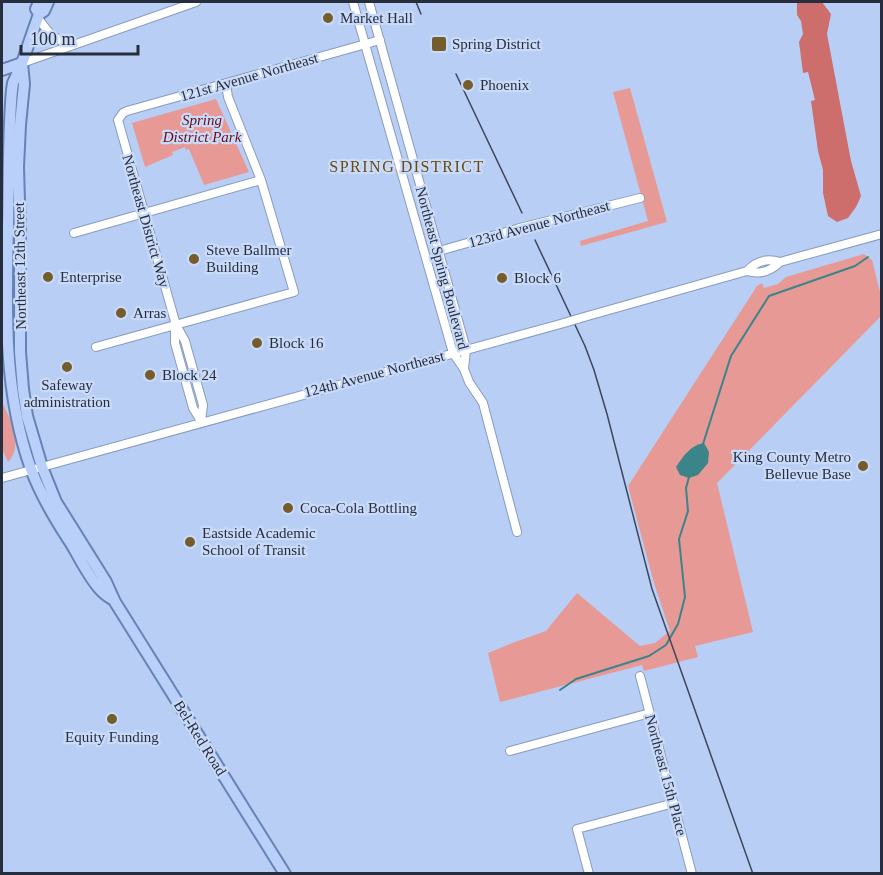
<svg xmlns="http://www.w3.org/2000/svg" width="883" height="875" viewBox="0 0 883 875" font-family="Georgia,serif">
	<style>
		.green { fill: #e79995 }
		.forest { fill: #ce6e6c }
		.water { fill: #3a848a }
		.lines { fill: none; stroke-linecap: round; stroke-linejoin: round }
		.stream { stroke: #3a848a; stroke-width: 2 }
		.minor-casing { stroke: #889bbf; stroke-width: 10 }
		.major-casing { stroke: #6782b5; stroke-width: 14 }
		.minor { stroke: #fff; stroke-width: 8 }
		.major { stroke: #b9d0fa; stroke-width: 10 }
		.tram { stroke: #3d4759; stroke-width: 1.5 }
		.minor-bridge-casing { stroke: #889bbf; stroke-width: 10; stroke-linecap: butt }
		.minor-bridge { stroke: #fff; stroke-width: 8 }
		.poi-dot { fill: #745c2c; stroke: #cadbfa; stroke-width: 2 }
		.labels { text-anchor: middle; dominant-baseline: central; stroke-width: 4.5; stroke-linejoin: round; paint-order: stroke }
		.poi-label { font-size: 15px; fill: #262e3d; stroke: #cadbfa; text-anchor: start }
		.street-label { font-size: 15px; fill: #262e3d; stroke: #cadbfa }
		.park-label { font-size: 15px; font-style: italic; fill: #670e17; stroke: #cadbfa }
		.neighbourhood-label { font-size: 16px; letter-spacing: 1.5px; fill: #664b11; stroke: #cadbfa }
	</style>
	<rect width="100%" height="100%" fill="#b9cef4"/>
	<path class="green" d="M630 88 667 222 581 246 580 241 648 221 613 92Z
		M216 99 249 172 204 185 189 149 186 150 185 147 172 152 173 155 145 167 132 123Z
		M864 254 872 260 881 296V316L717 483 753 632 695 646 698 657 644 671 642 665 500 702 488 653 515 642 546 631 577 593 640 646 655 643 670 631 654 583 628 486 757 286 762 283 764 288 778 284 786 277Z
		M2 402C10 418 24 446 8 462L2 449Z"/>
	<path class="forest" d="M797 2H822L831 14 827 34 851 161 861 196 856 207 848 218 837 222 828 216 823 193V170L818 151 811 101 815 100 808 72 803 73 799 42 803 34 801 21 797 15Z"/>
	<path class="water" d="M704 443 709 452 708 463 698 475 689 478 680 475 676 467C683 456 691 445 704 443Z"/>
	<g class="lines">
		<path class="stream" d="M703 444 731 356 769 296 855 266 868 257
			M560 690 576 679 649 656 666 645 678 624 685 597 679 539 688 511 686 488 689 477"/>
		<g class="minor-casing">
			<path id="minor" d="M353 2 453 353 464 369
				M369 2 466 349 464 369 469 382 483 403 517 532
				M38 18C49 34 53 38 71 45
				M22 63 196 2
				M532 225 640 198
				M74 233 261 180
				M439 251 520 228
				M747 271C756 261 767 258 780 262
				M577 319 747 271C760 275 771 271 780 262L882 234
				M175 327V343L193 408 201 421
				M96 347 294 292 261 180 228 97 226 84
				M201 422 203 405 185 341 176 325 118 120 123 113 127 111 380 40
				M2 478 564 323
				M640 676 692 874
				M510 751 650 713
				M589 874 577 829 674 803"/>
		</g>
		<g class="major-casing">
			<path id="major" d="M39 2 36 9 39 14
				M48 2 44 11 39 14 22 63 13 83 12 90C8 135 9 180 8 226 6 307 3 391 31 469 41 496 56 521 72 545 80 559 88 575 98 587 102 592 107 596 112 599
				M22 63 24 84 20 125 18 167 20 236V352L23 389 27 416 42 467 56 502 106 582 115 602 285 874
				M2 70 22 63"/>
		</g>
		<use href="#minor" class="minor"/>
		<use href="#major" class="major"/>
		<path class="tram" d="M416 2 421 14
			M456 74 522 213
			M535 240 585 346 594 370 607 414 652 589 753 874"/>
		<g class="minor-bridge-casing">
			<path id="minor-bridge" d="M520 228 532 225
				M564 323 577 319"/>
		</g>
		<use href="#minor-bridge" class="minor-bridge"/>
	</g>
	<g class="poi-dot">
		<circle cx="328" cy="18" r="6"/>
		<rect x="431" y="36" width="16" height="16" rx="3"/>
		<circle cx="468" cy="85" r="6"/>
		<circle cx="194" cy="259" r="6"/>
		<circle cx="48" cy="277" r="6"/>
		<circle cx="502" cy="278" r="6"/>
		<circle cx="121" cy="313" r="6"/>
		<circle cx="257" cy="343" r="6"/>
		<circle cx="67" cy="367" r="6"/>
		<circle cx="150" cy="375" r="6"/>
		<circle cx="863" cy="466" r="6"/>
		<circle cx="288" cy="508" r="6"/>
		<circle cx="190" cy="542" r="6"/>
		<circle cx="112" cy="719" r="6"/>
	</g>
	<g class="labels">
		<g class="poi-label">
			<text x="340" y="18">Market Hall</text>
			<text x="452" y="44">Spring District</text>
			<text x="480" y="85">Phoenix</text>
			<text x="206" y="250">Steve Ballmer<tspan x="206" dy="17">Building</tspan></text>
			<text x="60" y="277">Enterprise</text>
			<text x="514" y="278">Block 6</text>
			<text x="133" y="313">Arras</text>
			<text x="269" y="343">Block 16</text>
			<text x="162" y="375">Block 24</text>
			<text x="67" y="385" text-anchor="middle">Safeway<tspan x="67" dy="17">administration</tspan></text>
			<text x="851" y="457" text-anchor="end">King County Metro<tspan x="851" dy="17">Bellevue Base</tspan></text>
			<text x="300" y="508">Coca-Cola Bottling</text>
			<text x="202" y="533">Eastside Academic<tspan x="202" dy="17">School of Transit</tspan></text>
			<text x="112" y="737" text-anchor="middle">Equity Funding</text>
		</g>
		<g class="street-label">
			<text transform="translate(249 77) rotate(-16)">121st Avenue Northeast</text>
			<text transform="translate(146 221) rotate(74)">Northeast District Way</text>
			<text transform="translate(539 224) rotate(-15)">123rd Avenue Northeast</text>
			<text transform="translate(20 266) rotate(-91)">Northeast 12th Street</text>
			<text transform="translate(442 268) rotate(75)">Northeast Spring Boulevard</text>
			<text transform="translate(374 374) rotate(-15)">124th Avenue Northeast</text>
			<text transform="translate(200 738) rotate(58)">Bel-Red Road</text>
			<text transform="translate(666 775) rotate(75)">Northeast 15th Place</text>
		</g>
		<g class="park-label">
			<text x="202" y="120">Spring<tspan x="202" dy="17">District Park</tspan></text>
		</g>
		<g class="neighbourhood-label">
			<text x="407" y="166">SPRING DISTRICT</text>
		</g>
	</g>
	<rect width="883" height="875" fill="none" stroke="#262e3d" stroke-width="6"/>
	<path d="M21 45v9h117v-9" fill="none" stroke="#262e3d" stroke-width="3"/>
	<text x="30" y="45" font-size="18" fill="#262e3d" stroke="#cadbfa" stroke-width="4.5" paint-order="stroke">100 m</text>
</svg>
